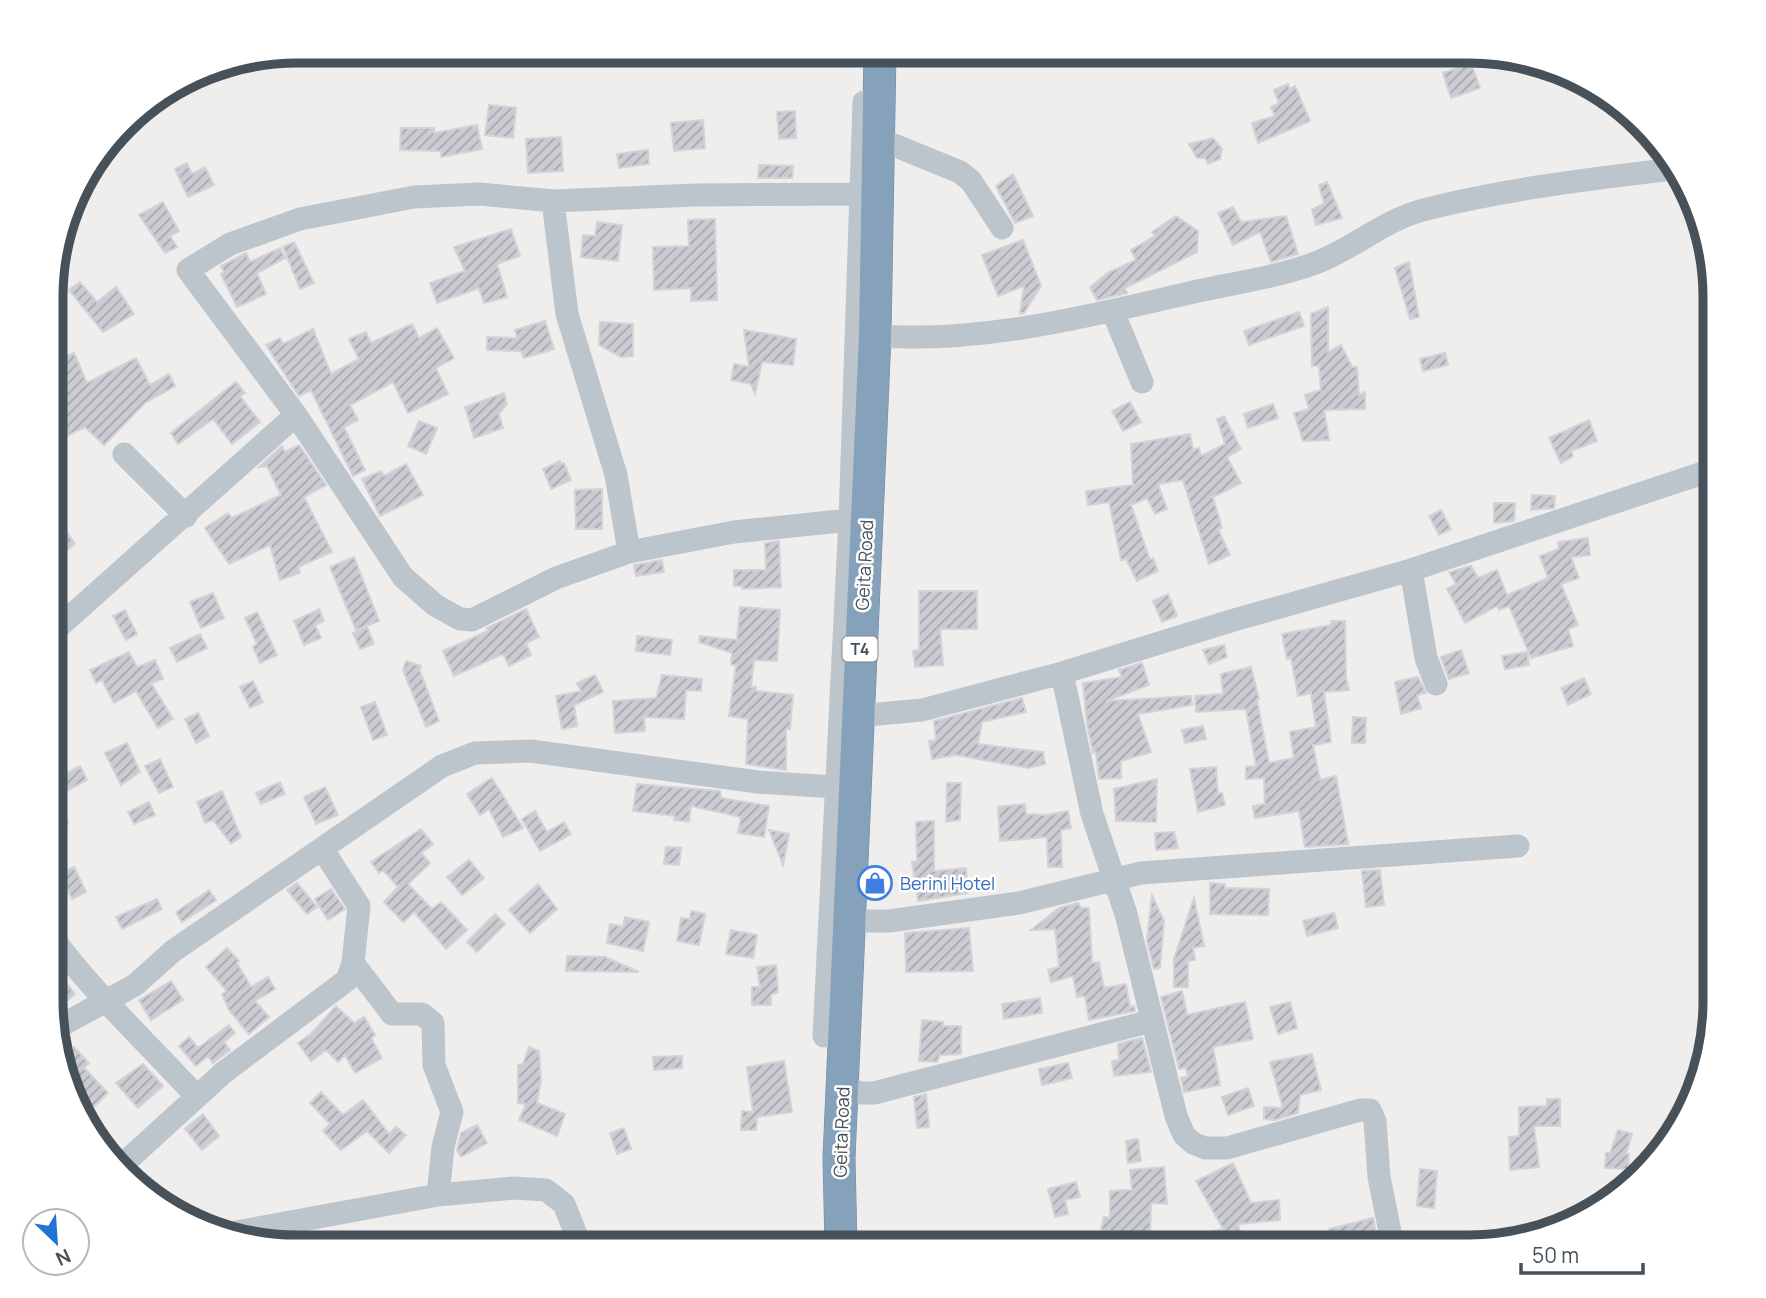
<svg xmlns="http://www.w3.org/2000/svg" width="1766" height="1298" viewBox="0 0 1766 1298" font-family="Manrope,sans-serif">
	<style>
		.building { fill: url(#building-hatch); stroke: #d1d3d8; stroke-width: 2 }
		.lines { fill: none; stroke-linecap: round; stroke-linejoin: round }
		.highway-casing { stroke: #728ca6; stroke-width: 33 }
		.minor { stroke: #bcc5cc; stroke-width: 23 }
		.highway { stroke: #86a1ba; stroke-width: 32 }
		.labels { text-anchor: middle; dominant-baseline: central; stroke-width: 5; stroke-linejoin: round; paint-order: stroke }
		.shield { fill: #fff; stroke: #7e858b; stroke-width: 2 }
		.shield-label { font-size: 16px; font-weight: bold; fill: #465159 }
		.street-label { font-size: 18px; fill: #465159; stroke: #fff }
		.shop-label { font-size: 18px; fill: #366cbe; stroke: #fff; text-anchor: start }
		.rim { fill: none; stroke: #465159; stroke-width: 9 }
	</style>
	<defs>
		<pattern id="building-hatch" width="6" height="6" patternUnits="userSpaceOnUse" patternTransform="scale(1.75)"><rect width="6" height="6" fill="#caccd2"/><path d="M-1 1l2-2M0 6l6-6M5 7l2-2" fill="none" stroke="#a6a8ad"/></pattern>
	</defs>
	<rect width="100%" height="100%" fill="#f0eded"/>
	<path class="building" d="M1471 63 1480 88 1451 98 1443 73Z
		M1288 84 1290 89 1295 86 1310 121 1258 143 1252 123 1275 116 1271 107 1279 103 1274 90Z
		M489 105 516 108 513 138 485 135Z
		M795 111 796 138 779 139 777 112Z
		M703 120 705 148 674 151 671 123Z
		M477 125 482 149 441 157V151L400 150 401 128H434V133Z
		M561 137 563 171 528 173 526 139Z
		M1213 138 1222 149 1220 159 1208 164 1205 158H1197L1189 144Z
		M648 150 649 164 619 168 617 154Z
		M187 163 192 174 205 167 214 185 188 197 175 169Z
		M759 165 793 166 792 178H758Z
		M1013 174 1033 216 1015 223 996 186Z
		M1327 182 1342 218 1316 225 1312 210 1324 203 1319 185Z
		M163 202 179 231 170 236 177 247 165 253 139 215Z
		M1233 207 1241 222 1286 216 1298 254 1271 262 1260 232 1233 245 1218 213Z
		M1176 216 1198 231 1197 252 1125 288 1127 293 1097 300 1090 287 1109 272 1136 260 1131 250 1155 236 1152 232Z
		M715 219 717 300 691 301V288L654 290 653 247 689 246 688 220Z
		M597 222 622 225 618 261 581 257 583 235 595 236Z
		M511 229 520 256 497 264 507 297 484 303 479 288 437 303 430 283 465 271 454 247Z
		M1023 240 1041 286 1024 313 1020 314 1024 286 998 296 982 255Z
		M294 242 314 283 300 289 283 247Z
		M280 248 285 258 257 273 266 294 237 307 221 274 224 272 221 266 246 253 250 262Z
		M1409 262 1419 317 1410 319 1395 268Z
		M80 282 97 302 116 287 134 314 103 332 69 290Z
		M1328 307V352L1341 345 1352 367H1357L1359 395 1365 392V409L1324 410 1329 440 1303 441 1294 413 1309 409 1305 395 1321 390 1319 366H1312L1311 314Z
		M1299 312 1304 326 1249 345 1244 331Z
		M545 321 554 349 524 358 521 351 487 350V337L517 338 515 330Z
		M600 322 633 324V356L621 357 599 345Z
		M412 324 419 338 437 328 454 358 436 368 448 394 408 413 393 382 350 405 358 420 344 427 365 470 353 476 311 390 299 396 266 345 280 338 283 344 313 329 331 374 359 359 349 339 366 332 371 343Z
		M744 330 796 339 793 365 762 362 755 394 751 384 731 380 734 364 749 367Z
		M74 353 87 383 136 358 150 385 169 374 175 386 145 403 104 445 85 427 53 443V416L65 410 59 398 63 396 53 380V362Z
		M1445 353 1448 365 1423 371 1420 359Z
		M236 382 245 393 240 396 260 422 232 444 213 419 178 444 171 433Z
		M504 393 507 404 499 414 503 428 474 438 465 407Z
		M1130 402 1141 422 1123 431 1112 411Z
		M1273 404 1278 418 1248 428 1244 414Z
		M1224 416 1241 449 1227 457 1241 483 1213 497 1222 528 1218 529 1230 555 1209 564 1183 480 1158 484 1167 509 1155 514 1147 498 1131 505 1150 560 1153 558 1158 571 1137 581 1126 559 1121 560 1109 502 1088 505 1086 491 1133 485 1131 444 1190 434 1193 450 1199 448 1201 456 1225 444 1217 419Z
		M1589 420 1597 441 1571 451 1573 456 1561 463 1549 438Z
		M419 421 437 428 426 454 408 446Z
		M299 445 326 485 304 497 332 552 298 567 300 573 280 580 270 545 229 564 205 528 228 513 232 518 281 495 267 466 259 467 282 446 285 452Z
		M560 461 561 464 564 463 571 480 551 489 543 469Z
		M406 464 423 495 380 516 362 479 381 471 384 476Z
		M602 489V529H576L575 490Z
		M1532 495 1555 496 1554 508 1531 510Z
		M1494 503H1515L1514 521 1494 523Z
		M1441 510 1451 529 1439 535 1429 516Z
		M53 512 75 544 53 560Z
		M1588 538 1590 555 1571 557 1579 578 1561 584 1578 625 1568 629 1573 646 1531 658 1509 606 1499 610 1497 606 1465 623 1447 589 1456 584 1449 572 1471 566 1478 578 1497 570 1507 595 1548 578 1540 556 1559 549 1558 542Z
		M779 541 781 587 742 589 743 586H734V570H766L765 543Z
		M354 557 379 621 356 630 330 567Z
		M662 560 664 572 636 576 634 565Z
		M919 591H977V629H940L943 665 915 667 913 651 919 650Z
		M213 593 224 618 201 628 190 602Z
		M1168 594 1177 616 1162 622 1153 601Z
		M740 607 780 610 777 661 754 660 751 687H756V691L793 695 790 729H786V770L746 764 748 719 729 716 736 665H731L732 653 699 642 700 636 737 640Z
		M319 609 324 621 315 625 321 638 304 645 294 621Z
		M526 609 539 637 526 643 531 655 509 666 503 654 454 676 443 651 488 631 487 628Z
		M125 610 137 634 126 640 113 616Z
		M257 612 277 655 260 663 253 647 257 644 245 618Z
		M1331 621H1345L1346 678 1349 690 1324 692 1331 742 1313 745 1320 780 1336 776 1348 844 1305 847 1299 811 1255 818 1253 806 1265 804 1264 778 1246 779V767L1256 766 1246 709 1196 712 1195 696 1223 694 1221 674 1251 667 1259 699 1257 700 1269 763 1294 758 1290 732 1316 727 1311 693 1298 696 1291 658 1287 659 1282 634 1331 625Z
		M367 627 374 644 360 649 353 633Z
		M200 634 207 648 177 662 170 648Z
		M637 636 672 640 670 655 636 651Z
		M1224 645 1227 657 1209 664 1203 650Z
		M1461 650 1469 673 1449 679 1441 657Z
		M129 652 137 667 155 660 163 679 151 683 173 719 158 728 136 691 114 703 102 680 96 683 90 670Z
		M1527 652 1529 665 1505 669 1502 656Z
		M406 661 421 666 420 671 439 721 426 727 403 670Z
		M1142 663 1149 685 1106 701 1191 696 1192 705 1138 714 1151 752 1121 761V778L1099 779 1096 752 1093 753 1087 724 1083 683 1122 677 1119 670Z
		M595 675 603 692 574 705 577 726 562 729 556 696 581 691 577 683Z
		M662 675 702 679 701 691 686 690 684 719 644 717 645 731 615 733 613 701 656 698Z
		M1418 677 1426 693 1417 695 1421 708 1401 714 1395 682Z
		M1584 678 1591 694 1568 705 1561 688Z
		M253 681 263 702 250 708 240 687Z
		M1022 698 1026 712 982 722 978 744 1043 752 1045 764 1028 768 956 755 932 759 929 741 936 740 934 721Z
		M375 702 387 735 373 740 361 707Z
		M198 713 209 736 196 743 185 719Z
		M1353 717 1366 718 1365 743H1352Z
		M1203 726 1206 739 1185 743 1182 730Z
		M127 743 140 772 121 785 105 753Z
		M160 759 173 787 159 793 145 766Z
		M80 766 87 780 61 794 54 780Z
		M1216 767 1218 794 1222 793 1225 805 1198 812 1190 769Z
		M492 778 523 828 503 837 489 809 480 815 467 794Z
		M1157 779 1156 822 1116 821 1114 789Z
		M280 782 285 794 261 804 256 793Z
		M947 783H961L960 820 946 822Z
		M637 784 720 791 721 798 769 806 764 837 738 833 741 817 691 806 689 822 674 820 675 816 633 811Z
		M325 787 338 815 316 824 304 797Z
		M222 791 241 837 231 844 213 820 205 823 197 802Z
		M53 795 68 823 53 834Z
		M149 802 155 815 134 824 128 812Z
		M1025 804 1026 814 1047 815 1068 811 1071 828 1061 830 1062 867H1048L1047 837 1000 841 998 807Z
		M535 811 547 832 564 822 571 834 540 851 522 819Z
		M934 821V871L966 868 968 893 918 901 912 862 917 861 916 822Z
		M421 829 433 844 421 853 430 863 408 884 432 909 441 902 467 930 446 949 414 912 403 922 384 902 398 887 383 870 379 873 371 862Z
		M769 830 789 834 783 865Z
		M1174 832 1178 848 1156 850 1155 833Z
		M666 847 681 848 679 865 664 864Z
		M469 860 484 878 462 895 447 877Z
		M74 867 86 892 72 899 60 873Z
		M1380 870 1384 905 1366 907 1362 871Z
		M297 883 317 907 307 914 287 890Z
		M1210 883 1225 884V888L1269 889 1268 915 1210 914Z
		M538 884 557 909 530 933 509 910Z
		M331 889 345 909 328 920 315 899Z
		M209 890 216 900 182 922 176 912Z
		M1152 895 1164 921 1160 968 1154 969 1147 941Z
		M1194 898 1204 946 1193 948 1195 960 1188 961V987H1174V959Z
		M157 899 162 909 122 929 116 917Z
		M1078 903 1081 908H1089L1092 963 1099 962 1104 988 1126 984 1130 1007 1134 1006 1135 1011 1089 1020 1085 996 1077 997 1073 976 1051 982 1048 970 1059 967 1055 929 1031 930 1059 908Z
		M691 911 705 914 699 945 677 941 681 918 690 919Z
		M1334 913 1338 928 1307 936 1303 921Z
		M495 914 505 924 477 952 467 942Z
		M625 917 649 922 643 951 607 943 610 924 623 927Z
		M969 928 973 971 906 972 905 933Z
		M731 930 757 935 753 958 726 954Z
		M227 948 239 961 237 963 251 987 268 977 275 989 255 1001 269 1017 249 1034 229 1010 222 994 227 991 206 967Z
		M567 956 605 957 639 972 566 971Z
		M776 965 778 992 771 995V1005H752V987H760L757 967Z
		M53 966 75 994 59 1007 53 999Z
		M171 981 183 1000 151 1020 139 1000Z
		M1182 991 1187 1015 1245 1002 1253 1039 1213 1047 1220 1085 1184 1092 1181 1078 1188 1076 1186 1068 1179 1069 1161 997Z
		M1040 998 1042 1013 1004 1019 1002 1004Z
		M1290 1002 1297 1028 1278 1034 1270 1007Z
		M336 1006 354 1023 364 1017 375 1035 371 1038 382 1058 355 1073 345 1055 338 1062 326 1050 311 1061 298 1043 311 1034Z
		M922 1020 943 1022V1026H961V1054L940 1055 937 1062 919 1061Z
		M229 1025 235 1033 224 1042 230 1050 213 1063 208 1056 196 1066 179 1046 189 1037 198 1048Z
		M1142 1038 1151 1072 1114 1076 1112 1061 1119 1060 1118 1044Z
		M74 1047 89 1063 84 1068 108 1093 85 1115 78 1108 62 1059Z
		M529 1047 539 1051 541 1080 537 1103 565 1114 557 1136 519 1120 526 1104 518 1103V1065L523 1064Z
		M1312 1054 1321 1090 1300 1095 1298 1113 1275 1120 1264 1119V1107L1283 1108 1270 1062Z
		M682 1056V1068L654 1070 653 1057Z
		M784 1061 792 1112 757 1117 756 1130H741L742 1111 753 1112 747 1067Z
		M1068 1063 1072 1078 1042 1085 1039 1069Z
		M143 1064 163 1086 138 1108 116 1083Z
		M1248 1088 1254 1106 1228 1115 1222 1097Z
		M321 1092 343 1115 363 1100 389 1134 396 1127 406 1135 389 1153 367 1131 341 1150 323 1131 330 1124 310 1103Z
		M926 1094 929 1127 917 1128 914 1097Z
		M1547 1099H1560V1126H1534L1539 1167 1510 1170 1509 1137 1519 1136V1107L1547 1106Z
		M203 1114 219 1136 202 1150 185 1129Z
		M477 1125 487 1143 461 1157 457 1150 461 1133Z
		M624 1128 631 1149 617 1154 610 1133Z
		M1618 1130 1632 1134 1626 1154H1629L1628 1169 1605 1168 1606 1153H1610Z
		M1138 1139 1141 1161 1128 1163 1126 1141Z
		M1233 1163 1251 1203 1279 1200 1280 1220 1238 1224 1242 1242 1209 1247 1206 1233 1223 1229 1196 1181Z
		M1164 1167 1167 1204 1151 1203 1150 1232 1123 1233 1101 1230 1104 1217 1110 1218V1191L1132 1190 1130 1170Z
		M1420 1169 1437 1171 1434 1208 1417 1206Z
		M1076 1182 1080 1197 1065 1200 1068 1214 1055 1217 1048 1189Z
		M1373 1218 1376 1233 1330 1236 1329 1229Z"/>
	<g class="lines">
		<g class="highway-casing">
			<path id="highway" d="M841 1247 839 1158 875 336 880 51"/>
		</g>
		<path class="minor" d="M879 139 960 172 971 181 1002 228
			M553 201 567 314 616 475 629 552
			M1113 312 1142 382
			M875 336C983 343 1085 317 1189 293 1233 283 1276 278 1318 262 1354 248 1385 220 1423 210 1504 189 1591 179 1674 169
			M124 454 186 516
			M850 520 734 532 629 552 556 578 472 620 460 619 435 605 403 577 296 415 188 270 230 244 300 219 414 197 479 194 554 201 695 195 860 194
			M1411 570 1426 658 1436 684
			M53 632 296 415
			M1062 673 1092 814 1126 914 1176 1116 1184 1135 1193 1143 1205 1148H1227L1360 1110H1370L1375 1121 1379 1177 1393 1247
			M857 716 922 710 1062 673 1234 620 1411 570 1715 469
			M850 921H889L1019 903 1141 873 1518 846
			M53 938C95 995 149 1044 197 1097
			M353 963 392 1014H422L433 1023 434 1065 452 1112 443 1147 438 1195
			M53 1030 135 985 173 951 442 766 475 753 531 751 758 782 834 787
			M824 1036 850 520 864 102
			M842 1087 861 1093H874L1151 1021
			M121 1166 223 1073 347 980 353 963 359 906 323 850
			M220 1235 438 1195 514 1188 546 1190 564 1204 581 1247"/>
		<use href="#highway" class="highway"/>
	</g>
	<defs>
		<g id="shop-ring" transform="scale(1.75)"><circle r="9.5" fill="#fff" stroke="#3f7fe0" stroke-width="1.5"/><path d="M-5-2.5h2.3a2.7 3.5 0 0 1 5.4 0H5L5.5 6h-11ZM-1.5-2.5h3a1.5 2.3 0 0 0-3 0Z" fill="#3f7fe0"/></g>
	</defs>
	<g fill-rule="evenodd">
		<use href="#shop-ring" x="875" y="883"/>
	</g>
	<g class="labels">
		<rect class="shield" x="842.5" y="636.5" width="35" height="25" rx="5"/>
		<g class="shield-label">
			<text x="860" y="649">T4</text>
		</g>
		<g class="street-label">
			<text transform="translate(864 565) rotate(-87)">Geita Road</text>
			<text transform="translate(841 1132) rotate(-88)">Geita Road</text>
		</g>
		<g class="shop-label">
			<text x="900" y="883">Berini Hotel</text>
		</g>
	</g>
	<path d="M0 0H1766V1298H0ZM297 63H1469A234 234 0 0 1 1703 297V1001A234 234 0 0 1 1469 1235H297A234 234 0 0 1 63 1001V297A234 234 0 0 1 297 63Z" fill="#fff" fill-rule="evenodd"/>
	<path class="rim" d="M297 63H1469A234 234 0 0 1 1703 297V1001A234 234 0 0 1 1469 1235H297A234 234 0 0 1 63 1001V297A234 234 0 0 1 297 63Z"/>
	<g transform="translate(56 1242) rotate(155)"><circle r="33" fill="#ffffff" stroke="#b5b9bd" stroke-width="2"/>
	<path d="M0-5L12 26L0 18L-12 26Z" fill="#2074d6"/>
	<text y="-10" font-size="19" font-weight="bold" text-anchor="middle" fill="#465159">N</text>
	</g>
	<path d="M1521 1263v10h122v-10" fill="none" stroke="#465159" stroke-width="3.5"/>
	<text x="1532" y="1263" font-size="21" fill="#465159" stroke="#ffffff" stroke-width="5" paint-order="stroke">50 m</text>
</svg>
